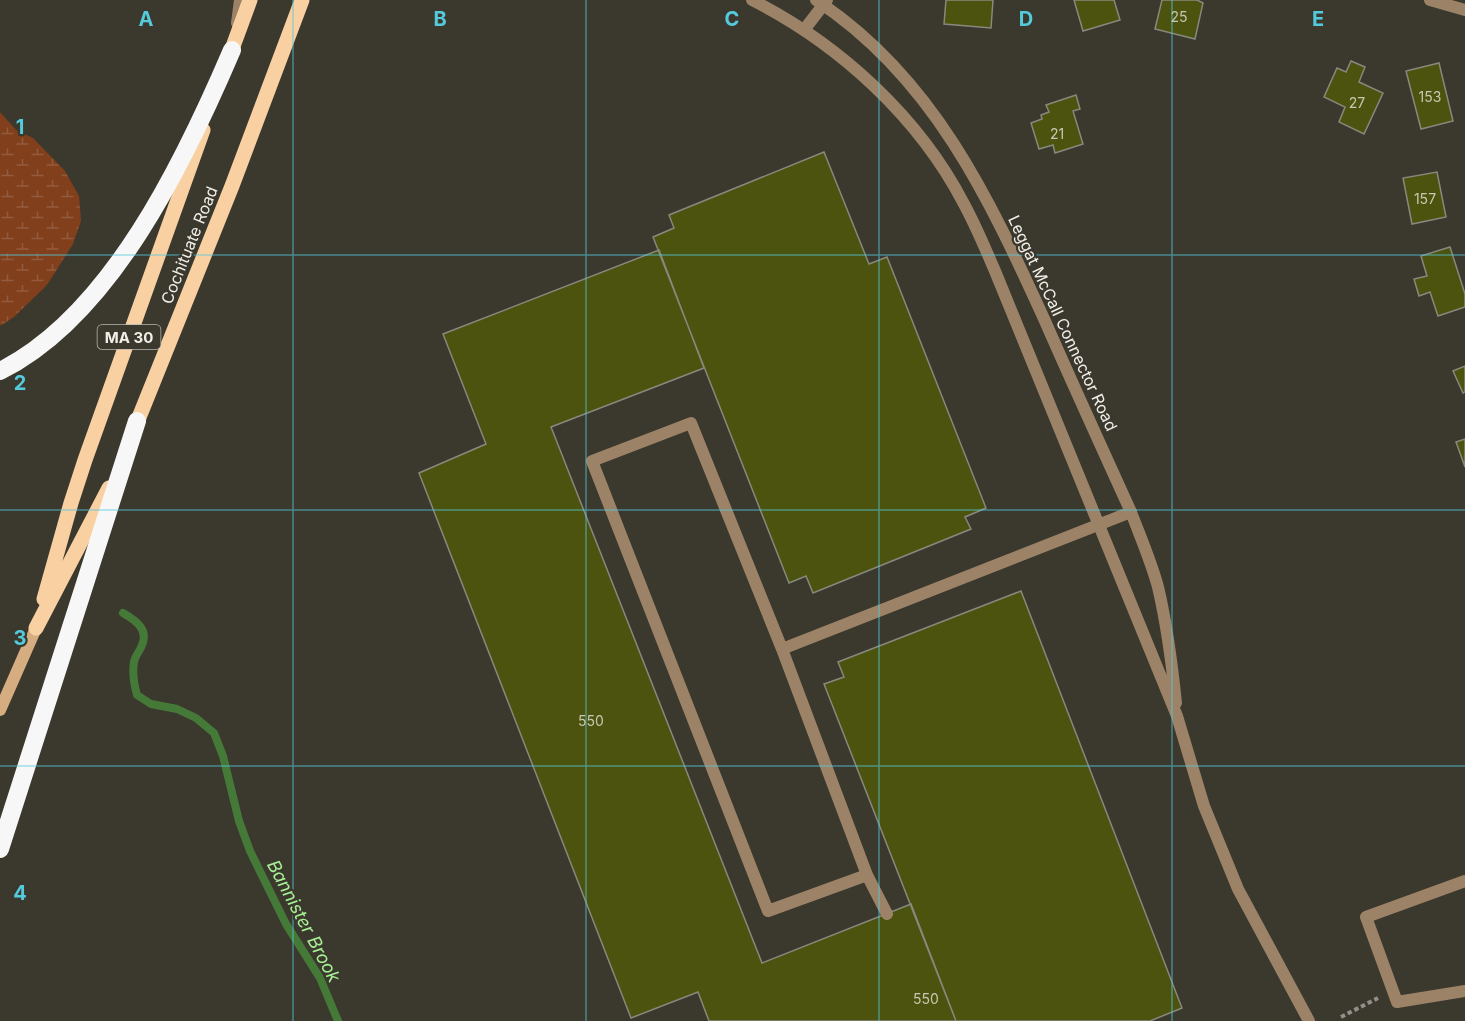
<svg xmlns="http://www.w3.org/2000/svg" width="1465" height="1021" viewBox="0 0 1465 1021" font-family="Inter,sans-serif">
	<style>
		.wetland { fill: url(#wetland-marsh) }
		.lines { fill: none; stroke-linecap: round; stroke-linejoin: round }
		.stream { stroke: #457938; stroke-width: 8 }
		.building { fill: #4b530e; stroke: #87897e; stroke-width: 1.5 }
		.path { stroke: #929088; stroke-width: 4; stroke-dasharray: 4.5 3; stroke-linecap: butt }
		.service { stroke: #9c8367; stroke-width: 12 }
		.minor { stroke: #9c8367; stroke-width: 12 }
		.tertiary { stroke: #9c8367; stroke-width: 12 }
		.secondary { stroke: #d5ad80; stroke-width: 12 }
		.primary { stroke: #f9d0a2; stroke-width: 15 }
		.motorway { stroke: #f7f7f7; stroke-width: 18 }
		.grid { fill: none; stroke: #54cadd; stroke-width: 1.5; stroke-opacity: 0.55 }
		.labels { text-anchor: middle; dominant-baseline: central; stroke-width: 4.5; stroke-linejoin: round; paint-order: stroke }
		.number-label { font-size: 14px; fill: #c8c8b2 }
		.shield { fill: #3b382e; stroke: #bab8b1; stroke-width: 1.5 }
		.shield-label { font-size: 15px; font-weight: bold; fill: #f1efe9 }
		.street-label { font-size: 16px; fill: #f1efe9; stroke: #3b382e }
		.water-label { font-size: 18px; font-style: italic; fill: #a6ef94; stroke: #3b382e }
		.grid-label { font-size: 20px; text-anchor: middle; font-weight: bold; fill: #54cadd; stroke: #3b382e; stroke-width: 4.5; stroke-linejoin: round; paint-order: stroke }
	</style>
	<defs>
		<pattern id="wetland-marsh" width="20" height="14" patternUnits="userSpaceOnUse" patternTransform="scale(1.5)"><rect width="20" height="14" fill="#813f1c"/><path d="M1 5h8M5 5V1M11 12h8M15 12V8" fill="none" stroke="#935b3d"/></pattern>
	</defs>
	<rect width="100%" height="100%" fill="#3b382e"/>
	<path class="wetland" d="M0 112 16 130 33 138 65 171 79 196 81 221 73 244 47 285 14 317 0 326Z"/>
	<g class="lines">
		<path class="stream" d="M123 613C135 620 149 629 142 645 140 651 135 656 134 662 132 673 134 684 137 695L151 704 177 709 196 718 214 733 223 756 239 821 250 851 286 924 320 978 338 1021"/>
	</g>
	<path class="building" d="M946 0H993L991 28 944 24Z
		M1074 0H1114L1120 20 1083 31Z
		M1162 0H1197L1203 3 1195 39 1155 29Z
		M1351 61 1365 67 1359 82 1383 93 1364 134 1339 122 1345 107 1324 97 1337 68 1346 72Z
		M1439 63 1453 121 1421 129 1406 71Z
		M1076 95 1080 109 1073 111 1083 144 1055 153 1053 145 1039 149 1031 123 1042 119 1041 115 1049 112 1046 105Z
		M824 152 869 264 887 257 986 508 965 517 971 529 813 593 806 576 789 583 653 237 674 228 669 215Z
		M1437 172 1446 217 1412 224 1403 178Z
		M1450 247 1465 294V307L1438 316 1430 292 1419 296 1414 279 1427 276 1421 256Z
		M659 250 704 368 551 427 762 963 911 904 956 1021H709L698 992 631 1018 419 473 486 444 443 334Z
		M1465 366V392L1463 393 1453 371Z
		M1465 439V467L1456 442Z
		M1021 591 1182 1008 1150 1021H956L824 684 844 677 838 662Z"/>
	<g class="lines">
		<path class="path" d="M1341 1017 1378 998"/>
		<path class="service" d="M691 423 782 649 867 875 768 911 592 461Z
			M782 649 1131 512
			M867 875 887 914
			M1465 881 1366 917 1397 1002 1465 991"/>
		<path class="minor" d="M1430 0 1465 10
			M237 23 240 0
			M804 30 827 0"/>
		<path class="tertiary" d="M752 0C839 44 919 117 964 204 976 226 985 248 995 271L1177 716 1204 806 1238 889 1309 1021
			M816 0C933 77 989 198 1045 321 1073 385 1102 448 1131 512 1140 536 1151 561 1158 587 1167 625 1172 664 1176 703"/>
		<path class="secondary" d="M0 710 36 628"/>
		<path class="primary" d="M228 60 250 0
			M134 430 232 186 302 0
			M44 599 71 503 85 460 203 130
			M36 628 109 488"/>
		<path class="motorway" d="M0 371C111 316 185 160 232 50
			M0 849 137 421"/>
	</g>
	<path class="grid" d="M293 0V1021M586 0V1021M879 0V1021M1172 0V1021M0 255H1465M0 510H1465M0 766H1465"/>
	<g class="labels">
		<g class="number-label">
			<text x="1179" y="16">25</text>
			<text x="1430" y="96">153</text>
			<text x="1357" y="102">27</text>
			<text x="1057" y="133">21</text>
			<text x="1425" y="198">157</text>
			<text x="591" y="720">550</text>
			<text x="926" y="998">550</text>
		</g>
		<rect class="shield" x="97.5" y="325" width="63" height="24" rx="4.5"/>
		<g class="shield-label">
			<text x="129" y="337">MA 30</text>
		</g>
		<g class="street-label">
			<text transform="translate(189 245) rotate(-68)">Cochituate Road</text>
			<text transform="translate(1063 323) rotate(65)">Leggat McCall Connector Road</text>
		</g>
		<g class="water-label">
			<text transform="translate(304 921) rotate(62)">Bannister Brook</text>
		</g>
	</g>
	<g class="grid-label">
		<text x="146" y="26">A</text>
		<text x="440" y="26">B</text>
		<text x="732" y="26">C</text>
		<text x="1026" y="26">D</text>
		<text x="1318" y="26">E</text>
		<text x="20" y="134">1</text>
		<text x="20" y="390">2</text>
		<text x="20" y="645">3</text>
		<text x="20" y="900">4</text>
	</g>
</svg>
